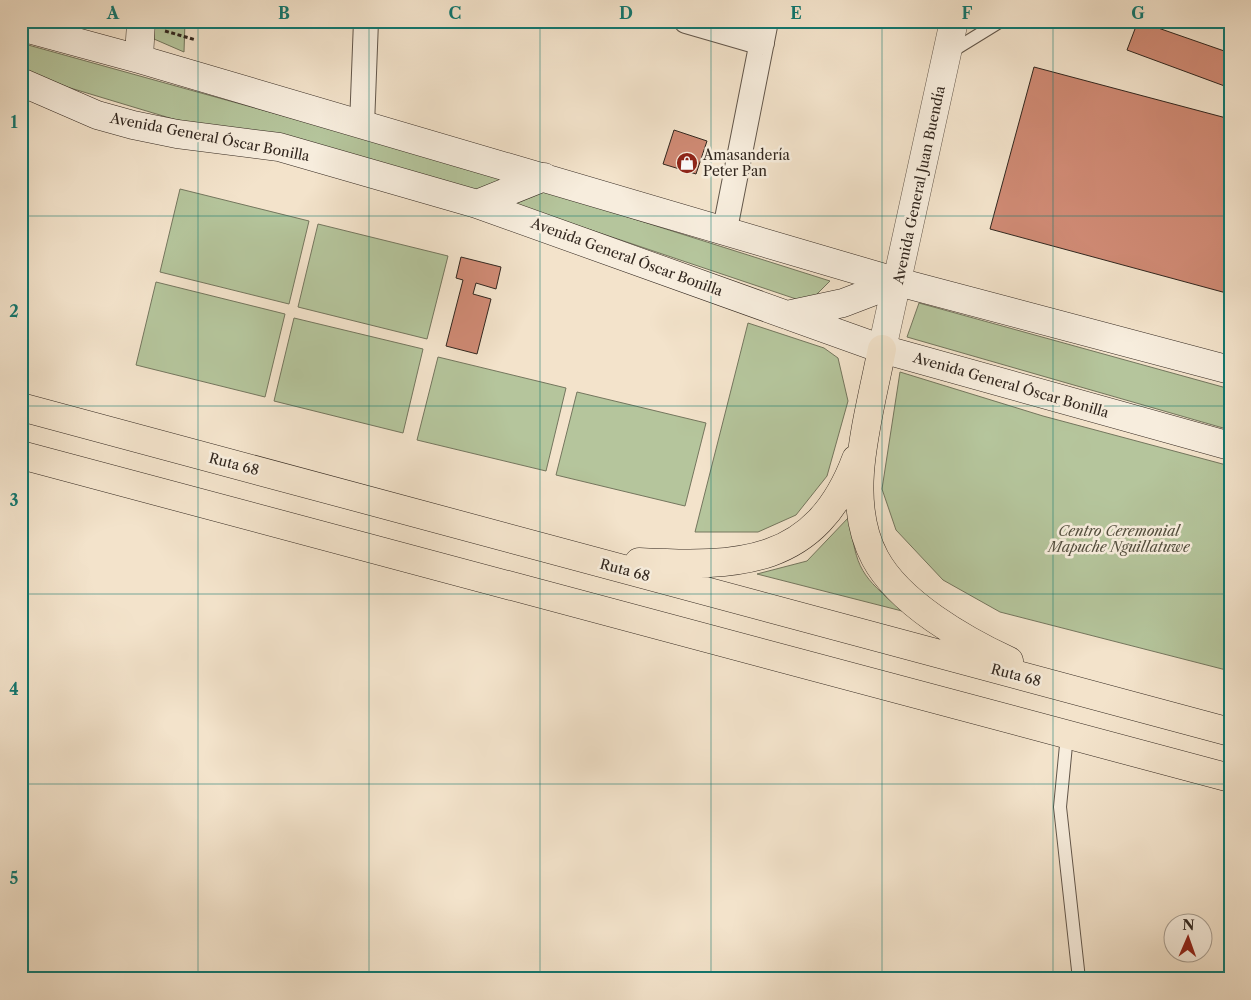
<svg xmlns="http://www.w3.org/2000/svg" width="1251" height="1000" viewBox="0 0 1251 1000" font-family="'Libre Caslon Text',serif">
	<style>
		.green { fill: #b5c59c; stroke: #74765e }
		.building { fill: #cf8a74; stroke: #32271f }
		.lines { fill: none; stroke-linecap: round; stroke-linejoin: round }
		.service-casing { stroke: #62564a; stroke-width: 14 }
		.minor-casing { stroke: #62564a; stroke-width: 26 }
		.tertiary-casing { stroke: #62564a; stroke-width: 29 }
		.secondary-casing { stroke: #32271f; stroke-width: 29 }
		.motorway-casing { stroke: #32271f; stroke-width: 29 }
		.path { stroke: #32271f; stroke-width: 3; stroke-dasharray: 4 2.5; stroke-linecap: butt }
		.service { stroke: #f7eddd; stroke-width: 12 }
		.minor { stroke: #f7eddd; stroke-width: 24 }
		.tertiary { stroke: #f7eddd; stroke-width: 28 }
		.secondary { stroke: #f7eddd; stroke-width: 28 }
		.motorway { stroke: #f3e3cb; stroke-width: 28 }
		.grid { fill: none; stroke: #0f766e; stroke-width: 1; stroke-opacity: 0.55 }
		.labels { text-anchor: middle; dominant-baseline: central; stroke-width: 5; stroke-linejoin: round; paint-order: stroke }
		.street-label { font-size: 14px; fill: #32271f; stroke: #f7eddd }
		.poi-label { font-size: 14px; fill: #32271f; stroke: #f7eddd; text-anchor: start }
		.park-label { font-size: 14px; font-style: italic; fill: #534e3e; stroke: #f7eddd }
		.neatline { fill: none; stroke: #0f766e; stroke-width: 2 }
		.grid-label { font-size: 16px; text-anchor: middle; font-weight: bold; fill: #0f766e }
	</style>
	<rect width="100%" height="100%" fill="#f3e3cb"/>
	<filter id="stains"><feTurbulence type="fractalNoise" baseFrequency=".004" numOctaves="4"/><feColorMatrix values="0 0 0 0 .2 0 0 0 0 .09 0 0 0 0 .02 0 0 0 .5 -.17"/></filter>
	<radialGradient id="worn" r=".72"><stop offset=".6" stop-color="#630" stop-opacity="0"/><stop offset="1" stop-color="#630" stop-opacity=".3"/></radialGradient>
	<path class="green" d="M155 21H185L184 52 154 39Z
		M21 43 489 173 830 281 808 303 475 191 183 122 67 87 21 68Z
		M180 189 309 221 289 304 160 272Z
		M318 224 448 256 427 339 298 307Z
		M156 282 285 314 265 397 136 365Z
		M919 303 1230 389V430L907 337Z
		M294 318 423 349 403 433 274 401Z
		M748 323 824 348 838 358 848 401 827 476 796 515 758 532H695Z
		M438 357 566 388 546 471 417 440Z
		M900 372 1043 416 1230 466V671L1000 612 943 580 896 530 882 489Z
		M577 392 706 423 685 506 556 475Z
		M849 517C857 571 860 574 902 611L757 574 807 561Z"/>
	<path class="building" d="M1138 21 1230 53V88L1127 50Z
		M1034 67 1230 119V294L990 229Z
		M674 130 707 141 696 174 663 164Z
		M461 257 501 267 496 289 476 283 473 294 491 299 477 354 446 346 463 280 456 278Z"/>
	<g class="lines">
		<g class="service-casing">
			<path id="service" d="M949 53 1001 21
				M1067 735 1060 807 1079 979"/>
		</g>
		<g class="minor-casing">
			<path id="minor" d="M686 21 762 43
				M362 125 366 21
				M725 229 766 21"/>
		</g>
		<g class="tertiary-casing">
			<path id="tertiary" d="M882 349 954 21"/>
		</g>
		<g class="secondary-casing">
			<path id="secondary" d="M21 27 139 59 898 282 1230 370
				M139 59 141 21
				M21 82 97 115 133 125 177 134 279 147 477 204 882 349 1230 446
				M477 204 544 177
				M787 315 843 303 898 282"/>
		</g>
		<g class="motorway-casing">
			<path id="motorway" d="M882 349C874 390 863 431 860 472 858 501 861 532 875 558 899 603 964 640 1009 661
				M21 407 1230 732
				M21 455 1230 778
				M639 562C739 567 816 566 856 459"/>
		</g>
		<path class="path" d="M165 31 196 40"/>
		<use href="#service" class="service"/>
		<use href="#minor" class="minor"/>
		<use href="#tertiary" class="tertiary"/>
		<use href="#secondary" class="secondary"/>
		<use href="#motorway" class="motorway"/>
	</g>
	<path class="grid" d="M198 21V979M369 21V979M540 21V979M711 21V979M882 21V979M1053 21V979M21 216H1230M21 406H1230M21 594H1230M21 784H1230"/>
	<defs>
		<g id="shop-disc" transform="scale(1.125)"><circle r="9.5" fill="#8f2418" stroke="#f7eddd"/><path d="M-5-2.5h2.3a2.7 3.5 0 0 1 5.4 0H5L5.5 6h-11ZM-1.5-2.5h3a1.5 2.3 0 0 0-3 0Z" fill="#fff"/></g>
	</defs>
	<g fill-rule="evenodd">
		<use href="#shop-disc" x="687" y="163"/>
	</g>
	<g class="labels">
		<g class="street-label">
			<text transform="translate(210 137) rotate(11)">Avenida General Óscar Bonilla</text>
			<text transform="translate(919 185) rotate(-78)">Avenida General Juan Buendía</text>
			<text transform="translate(627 257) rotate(20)">Avenida General Óscar Bonilla</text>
			<text transform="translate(1011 385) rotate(16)">Avenida General Óscar Bonilla</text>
			<text transform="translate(234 464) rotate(15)">Ruta 68</text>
			<text transform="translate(625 570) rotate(15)">Ruta 68</text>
			<text transform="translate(1016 675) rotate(15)">Ruta 68</text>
		</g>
		<g class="poi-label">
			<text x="703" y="155">Amasandería<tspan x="703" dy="16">Peter Pan</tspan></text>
		</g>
		<g class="park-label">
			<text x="1119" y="531">Centro Ceremonial<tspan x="1119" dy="16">Mapuche Nguillatuwe</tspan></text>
		</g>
	</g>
	<rect width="1251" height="1000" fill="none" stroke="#f3e3cb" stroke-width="55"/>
	<g transform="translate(1188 938) rotate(2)"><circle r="24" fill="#f7eddd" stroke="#a89e91"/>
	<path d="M0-4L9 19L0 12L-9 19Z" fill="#8f2418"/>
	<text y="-8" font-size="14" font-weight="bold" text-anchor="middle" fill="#32271f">N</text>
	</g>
	<rect x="28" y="28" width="1196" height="944" class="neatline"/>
	<g class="grid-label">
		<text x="113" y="19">A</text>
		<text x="284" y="19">B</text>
		<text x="455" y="19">C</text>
		<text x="626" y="19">D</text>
		<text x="796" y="19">E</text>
		<text x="967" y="19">F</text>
		<text x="1138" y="19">G</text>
		<text x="14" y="128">1</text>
		<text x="14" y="317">2</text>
		<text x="14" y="506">3</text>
		<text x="14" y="695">4</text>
		<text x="14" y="884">5</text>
	</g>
	<rect width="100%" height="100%" filter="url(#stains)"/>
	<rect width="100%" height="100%" fill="url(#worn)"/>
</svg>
